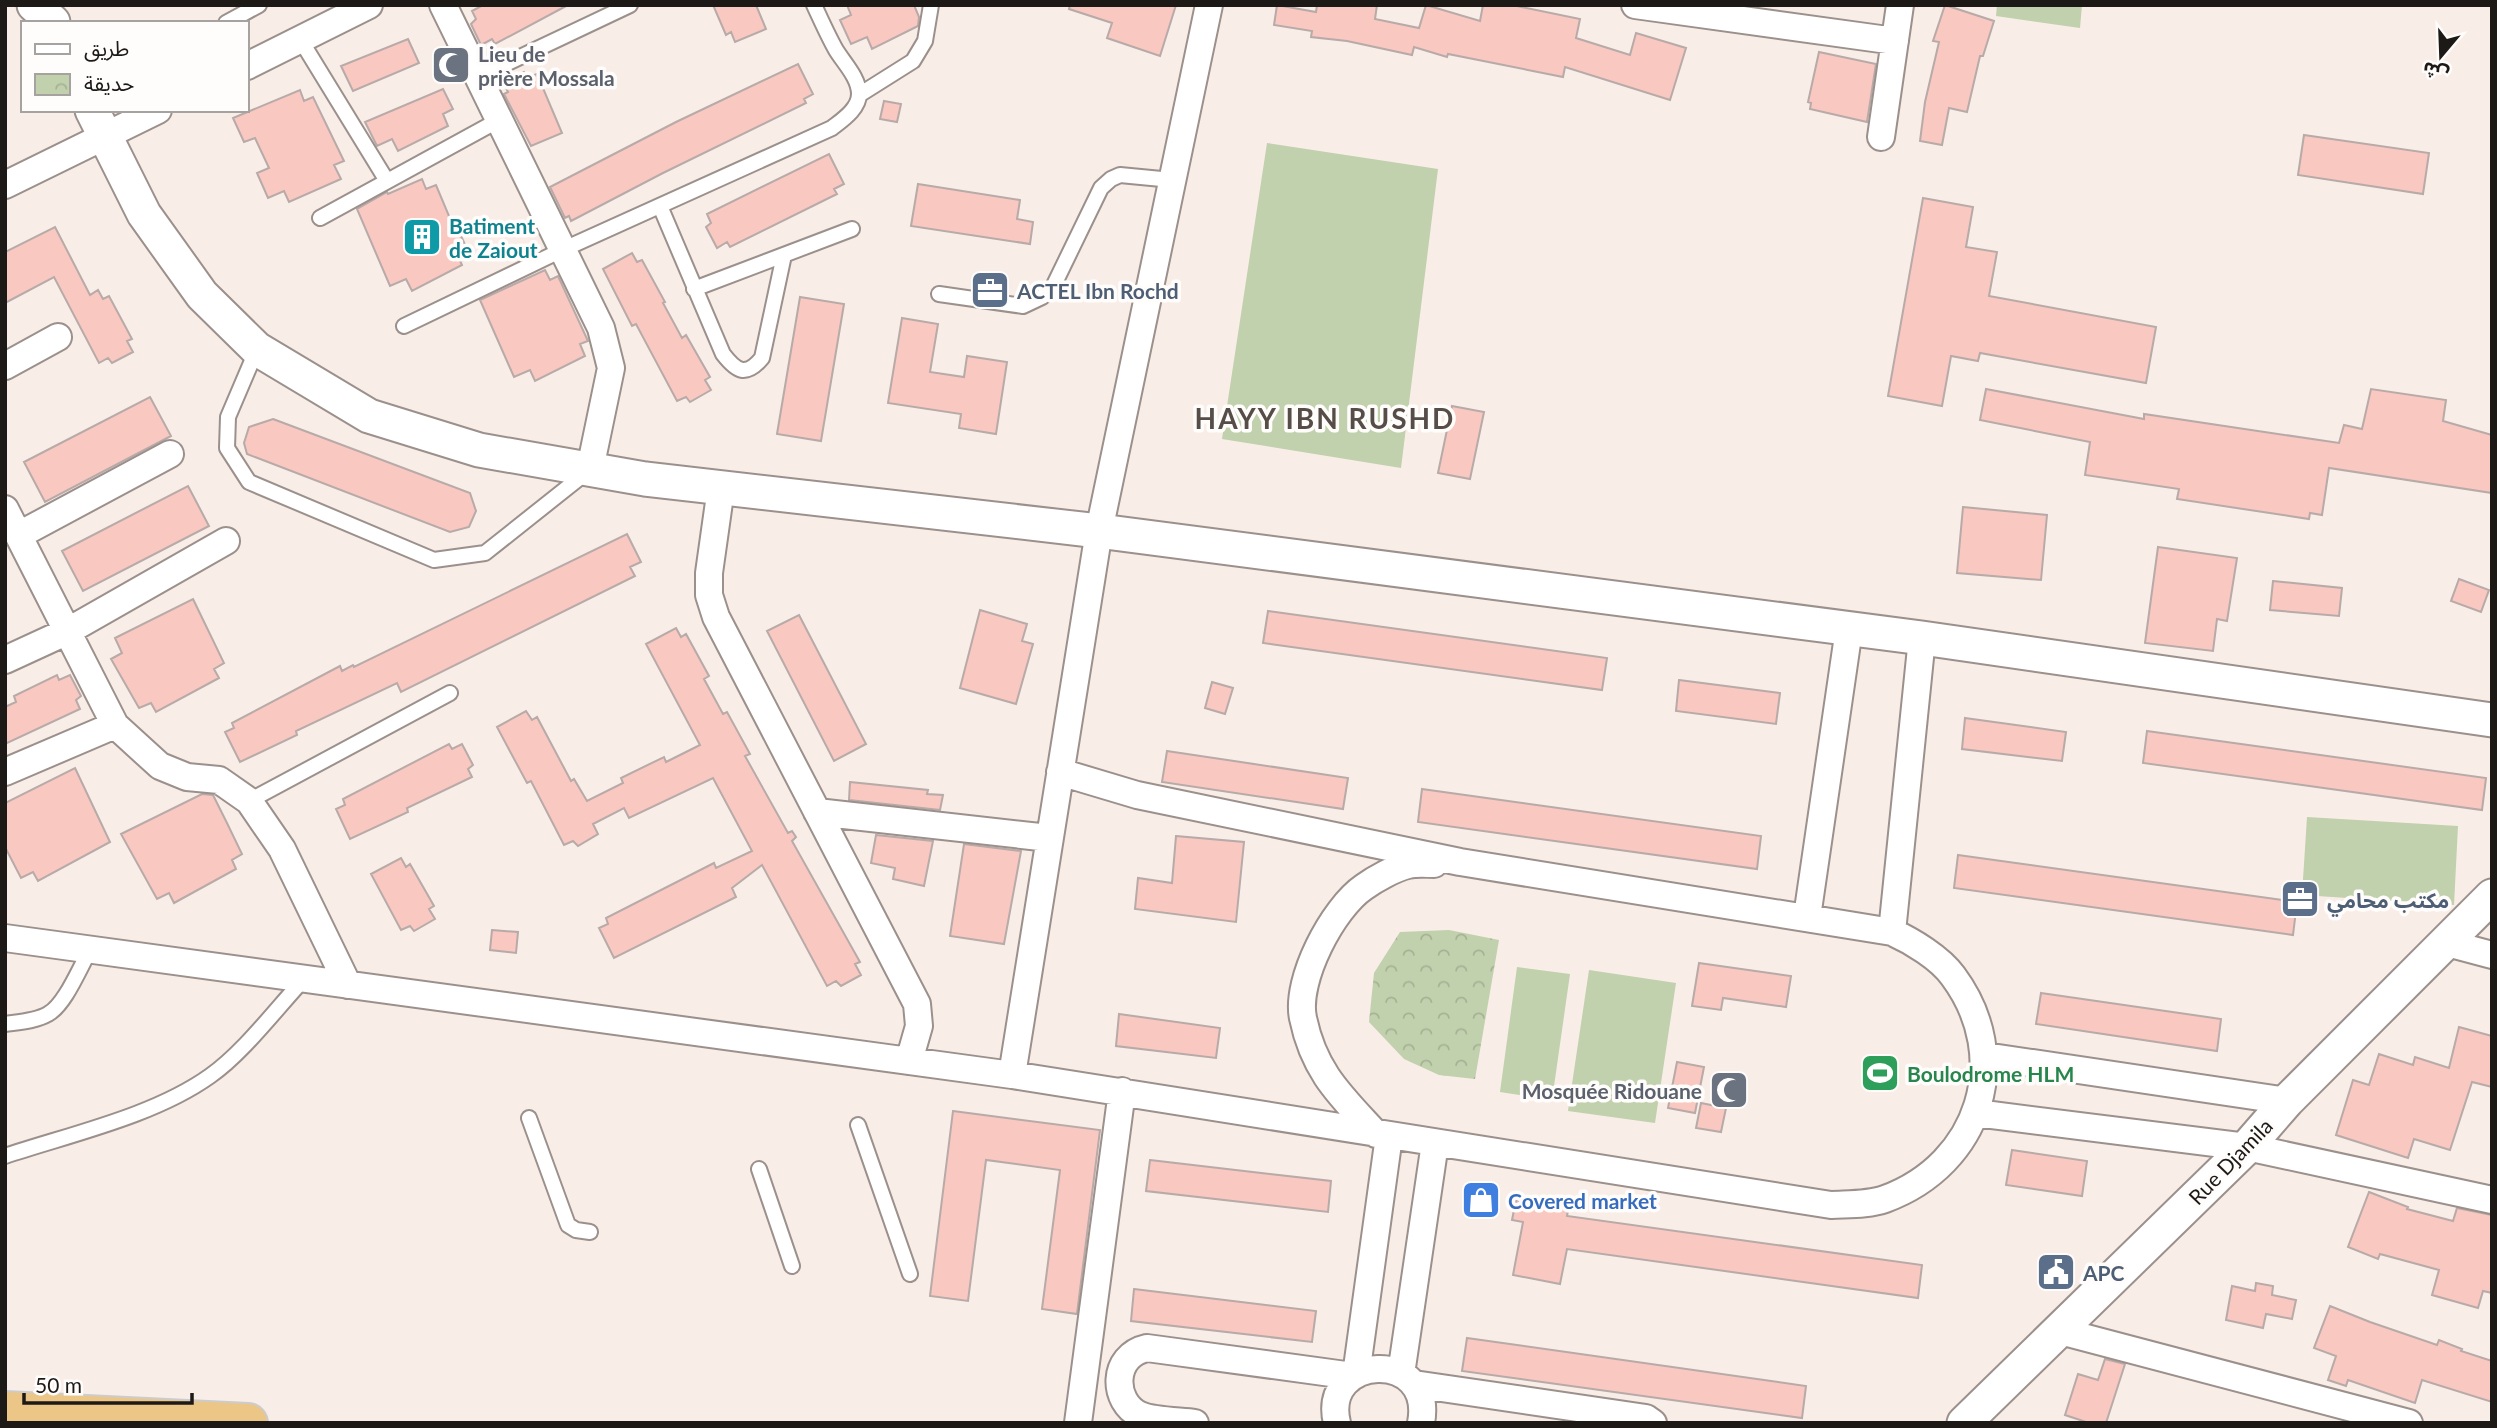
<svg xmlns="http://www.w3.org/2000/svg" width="2497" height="1428" viewBox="0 0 2497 1428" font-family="Lato,'Noto Sans Arabic',sans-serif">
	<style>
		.green { fill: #c1d0ad }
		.park { fill: url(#park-crowns) }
		.building { fill: #f9c8c0; stroke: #b7aaa8; stroke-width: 2 }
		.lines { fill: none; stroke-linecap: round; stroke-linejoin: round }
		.service-casing { stroke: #9b908b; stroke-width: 18 }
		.minor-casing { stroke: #9b908b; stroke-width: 30 }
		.tertiary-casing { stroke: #9b908b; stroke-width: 37 }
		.trunk-casing { stroke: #cdcccc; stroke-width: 42 }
		.service { stroke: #fff; stroke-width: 14 }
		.minor { stroke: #fff; stroke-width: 26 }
		.tertiary { stroke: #fff; stroke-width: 33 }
		.trunk { stroke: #ecc686; stroke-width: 38 }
		.labels { text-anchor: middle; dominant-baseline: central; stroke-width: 7; stroke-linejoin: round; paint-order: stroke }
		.worship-label { font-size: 21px; font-weight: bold; fill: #5b616d; stroke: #fffdfb; text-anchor: start }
		.culture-label { font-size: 21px; font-weight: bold; fill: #0d838f; stroke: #fffdfb; text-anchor: start }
		.service-label { font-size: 21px; font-weight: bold; fill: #4e5e75; stroke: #fffdfb; text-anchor: start }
		.leisure-label { font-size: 21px; font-weight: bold; fill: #27864d; stroke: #fffdfb; text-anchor: start }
		.street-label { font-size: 21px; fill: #1d1917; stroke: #fffdfb }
		.shop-label { font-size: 21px; font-weight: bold; fill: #366cbe; stroke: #fffdfb; text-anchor: start }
		.district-label { font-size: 28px; font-weight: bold; letter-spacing: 2px; fill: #564d48; stroke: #fffdfb }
	</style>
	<defs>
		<pattern id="park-crowns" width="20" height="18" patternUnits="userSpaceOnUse" patternTransform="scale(1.75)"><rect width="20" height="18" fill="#c1d0ad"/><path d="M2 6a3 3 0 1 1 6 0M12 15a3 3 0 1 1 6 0" fill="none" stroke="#a5b294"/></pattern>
	</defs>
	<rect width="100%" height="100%" fill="#f9ede7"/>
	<path class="green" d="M1997 5H2082L2080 28 1996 16Z
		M1267 143 1438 169 1401 468 1222 439Z
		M2307 817 2458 826 2454 905 2302 895Z
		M1517 967 1570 974 1552 1100 1500 1092Z
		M1589 970 1676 983 1655 1123 1568 1111Z"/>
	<path class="park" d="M1449 930 1499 940 1475 1079 1439 1075 1404 1059 1369 1022 1374 973 1400 932Z"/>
	<path class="building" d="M483 5H568L495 44 492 39 481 45 471 24 476 19 472 11Z
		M713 5H756L766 29 735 42 731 32 726 35Z
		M847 5H914L919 17 918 26 872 49 867 37 851 44 840 20 851 15Z
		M1070 5H1176L1160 56 1107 38 1112 23 1069 9Z
		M1277 5 1316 12 1317 5H1377L1375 19 1419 28 1426 5 1480 21 1483 5H1512L1580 19 1576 38 1630 55 1636 33 1686 48 1670 100 1565 67 1563 77 1448 54 1447 57 1414 47 1412 55 1347 41 1311 37 1312 31 1274 25Z
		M1945 5 1994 21 1983 56H1980L1967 112 1949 108 1942 145 1920 141 1925 102 1939 42 1933 41Z
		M408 39 419 63 353 91 341 66Z
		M1819 52 1876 64 1867 122 1810 109 1811 103 1808 102Z
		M798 64 813 94 804 99 806 103 663 173 571 221 569 216 565 218 550 187 676 122Z
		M524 72 528 77 537 74 562 133 531 146 504 94 508 92 503 82Z
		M443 89 453 109 443 114 448 126 398 151 392 139 377 146 365 122Z
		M300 90 304 101 313 97 344 161 334 165 341 179 289 202 284 191 268 198 257 173 269 168 255 138 244 142 233 118Z
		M884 101 901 104 897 122 880 119Z
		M2304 135 2429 153 2423 194 2298 175Z
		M829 154 844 184 834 189 837 194 730 247 727 242 717 248 706 227 711 223 707 214Z
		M422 179 426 189 436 185 454 228 457 227 467 249 457 254 462 265 412 291 406 279 390 286 357 209 387 192 388 194Z
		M918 184 1020 200 1017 219 1033 222 1030 244 911 226Z
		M1923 198 1973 207 1966 247 1997 252 1989 296 2156 327 2146 383 1980 353 1978 361 1951 356 1942 406 1888 396Z
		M55 227 90 295 98 290 103 299 109 296 132 339 127 341 133 352 112 363 108 358 99 363 54 277 5 303V252Z
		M632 253 637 262 642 260 665 302 663 303 682 338 686 335 710 377 705 380 711 390 690 402 686 397 677 401 636 324 632 326 603 269Z
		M545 270 550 280 558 276 588 341 580 344 585 356 535 381 530 370 514 377 480 300Z
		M800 297 844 304 821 441 777 434Z
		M902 318 938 324 930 372 964 377 967 356 1007 362 996 434 959 428 961 414 888 403Z
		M1986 389 2144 419V414L2339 443 2344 425 2362 429 2371 389 2446 400 2443 421 2492 435V493L2329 468 2322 515 2310 513 2309 519 2177 499 2179 489 2085 475 2090 442 1980 420Z
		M150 397 171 436 45 502 24 462Z
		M1452 406 1484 412 1470 479 1438 473Z
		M273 419 470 493 476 511 469 527 450 532 247 454 244 443 249 427Z
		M188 486 209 526 83 591 62 551Z
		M1963 507 2047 515 2041 580 1957 573Z
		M627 534 641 562 630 567 635 576 401 692 397 683 296 731 297 735 240 762 225 732 234 728 232 723 340 666 342 671 353 665 354 667Z
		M2158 547 2237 558 2227 621 2217 619 2213 651 2145 643Z
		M2459 579 2489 590 2481 612 2451 601Z
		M2273 581 2342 588 2339 616 2270 610Z
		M193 599 224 663 214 669 219 678 156 712 151 703 139 708 111 659 122 653 115 638Z
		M980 610 1027 624 1022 641 1033 644 1016 704 960 688Z
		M1268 611 1607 658 1602 690 1263 643Z
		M799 615 866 744 834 761 767 631Z
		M676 628 681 637 686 634 709 676 704 679 723 714 727 712 750 754 745 756 788 833 792 831 796 837 792 841 860 962 855 964 861 975 841 986 836 981 827 986 762 865 732 888 736 897 614 958 599 928 608 924 606 918 714 863 716 868 752 851 713 778 629 818 624 808 593 824 598 834 578 846 573 841 564 845 531 781 527 783 497 727 526 711 532 720 537 717 571 781 574 779 587 801 623 783 621 778 664 757 666 762 700 745 646 644Z
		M57 675 59 680 70 675 81 696 76 700 80 709 5 744V707L16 702 14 696Z
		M1679 680 1780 693 1776 724 1676 711Z
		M1212 682 1233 688 1225 714 1205 708Z
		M1965 718 2066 732 2062 761 1962 749Z
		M2147 731 2486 778 2482 810 2143 763Z
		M449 744 452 749 462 744 473 765 468 769 472 777 407 808 408 812 350 839 336 809 345 805 343 799Z
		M1167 751 1348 778 1343 809 1162 782Z
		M75 768 110 842 38 881 33 872 21 878 5 847V803Z
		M850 782 928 790 927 794 943 795 940 810 849 800Z
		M1422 789 1761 836 1757 869 1418 822Z
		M202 794 213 795 226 821 242 854 232 860 236 869 174 903 169 893 157 899 121 834Z
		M876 835 933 841 924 886 893 879 895 868 871 863Z
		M1176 836 1244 842 1236 922 1135 909 1138 878 1172 883Z
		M964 844 1021 851 1004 944 950 936Z
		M1958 855 2297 902 2293 935 1954 888Z
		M401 858 406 867 410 864 434 906 429 909 435 919 414 931 410 926 401 930 371 874Z
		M492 930 518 932 516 953 490 950Z
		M1699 963 1791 976 1786 1007 1723 998 1721 1010 1692 1006Z
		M2041 993 2221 1019 2217 1051 2036 1024Z
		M1119 1014 1220 1028 1216 1058 1116 1046Z
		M2459 1027 2492 1036V1087L2472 1082 2450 1150 2414 1139 2408 1158 2336 1135 2353 1080 2369 1085 2379 1054 2413 1065 2415 1057 2449 1068Z
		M1677 1062 1704 1067 1695 1113 1668 1108Z
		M1701 1103 1726 1108 1721 1132 1696 1128Z
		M953 1111 1100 1130 1077 1314 1042 1309 1060 1170 986 1160 968 1301 930 1296Z
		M2012 1150 2087 1161 2082 1196 2006 1185Z
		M1150 1160 1331 1181 1328 1212 1146 1191Z
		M2369 1192 2408 1207 2407 1209 2453 1221 2457 1208 2492 1215V1293L2483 1291 2478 1308 2432 1295 2439 1270 2380 1254 2378 1259 2348 1247Z
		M1516 1200 1568 1210 1567 1216 1922 1265 1918 1298 1567 1249 1560 1284 1513 1275 1523 1222 1512 1220Z
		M2256 1283 2273 1286 2272 1295 2296 1300 2292 1319 2266 1314 2263 1328 2226 1320 2232 1286 2255 1291Z
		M1134 1289 1316 1311 1312 1342 1131 1321Z
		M2330 1306 2370 1322 2437 1345 2439 1340 2462 1349 2461 1351 2492 1361V1402L2422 1380 2415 1403 2348 1380 2346 1386 2328 1380 2336 1356 2314 1348Z
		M1467 1338 1806 1386 1802 1418 1462 1371Z
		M2105 1359 2125 1364 2106 1423H2089L2065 1415 2078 1374 2098 1380Z"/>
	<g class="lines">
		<g class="service-casing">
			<path id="service" d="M226 23 259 5
				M300 39 387 181
				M478 77 630 5
				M859 95 913 61 925 41 931 5
				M660 206 723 354C737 372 746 377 762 358L784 255
				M320 218 499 120
				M694 289 852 229
				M939 294 1023 306 1042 297 1053 287 1101 188 1111 179 1120 175 1172 180
				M404 326 562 250 832 128C842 120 859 109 859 94 859 78 844 63 836 50 828 36 821 20 814 5
				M257 349 228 417 227 448 249 482 434 560 485 553 587 472
				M249 801 450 693
				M5 1024C19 1022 36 1021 48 1014 65 1005 80 967 90 950
				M529 1118 568 1225 576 1230 590 1232
				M858 1125 910 1274
				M5 1156C71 1134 154 1116 210 1076 243 1053 276 1009 304 979
				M759 1169 792 1266"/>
		</g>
		<g class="minor-casing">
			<path id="minor" d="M443 5 601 328 611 368 590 469
				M1635 5 1895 41
				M247 66 369 5
				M1881 137 1900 5
				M5 185 158 110
				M5 366 58 337
				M721 488 709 573V595L716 617 917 1004 919 1026 909 1061
				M5 509 115 725 160 766 187 777 219 780 249 801 282 849 348 985
				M19 535 170 454
				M5 660 68 631 226 541
				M5 772 115 725
				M817 812 1049 838
				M1807 917 1849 629
				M1892 932 1922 638
				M5 938 1012 1075 1831 1205C1849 1204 1868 1205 1885 1199 1980 1164 2014 1058 1953 976 1940 958 1912 941 1892 932L1460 862 1137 795 1060 772
				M2447 943 2492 955
				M1985 1056 2287 1101
				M1012 1075 1099 531 1209 5
				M1976 1113 2247 1147 2492 1200
				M1376 1134C1341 1096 1314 1072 1303 1018 1295 980 1333 908 1364 887 1375 879 1395 868 1408 865 1416 863 1426 864 1434 864
				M2060 1331 2409 1423
				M1401 1374 1435 1143
				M1356 1375 1389 1136
				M1414 1384 1646 1418 1653 1423
				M1078 1423 1122 1091
				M1195 1423C1181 1421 1152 1421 1140 1415 1112 1402 1111 1356 1147 1348L1353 1376
				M1337 1423C1320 1354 1435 1348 1421 1423"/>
		</g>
		<g class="tertiary-casing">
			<path id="tertiary" d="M34 5 53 22
				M92 110 144 214 202 295 257 349 369 416 479 450 645 479 1099 531 1922 638 2492 720
				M1964 1423 2247 1147 2287 1101 2492 896"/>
		</g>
		<g class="trunk-casing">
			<path id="trunk" d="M5 1411 248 1423"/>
		</g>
		<use href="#service" class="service"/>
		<use href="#minor" class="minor"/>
		<use href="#tertiary" class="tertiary"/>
		<use href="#trunk" class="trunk"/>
	</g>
	<defs>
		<g id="mosque-square" transform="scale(2.0125)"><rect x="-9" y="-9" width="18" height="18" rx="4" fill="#6b7280" stroke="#fffdfb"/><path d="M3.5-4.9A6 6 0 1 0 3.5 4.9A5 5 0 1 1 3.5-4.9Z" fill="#fff"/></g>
		<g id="building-square" transform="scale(2.0125)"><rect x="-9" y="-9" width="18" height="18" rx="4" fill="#0f9aa8" stroke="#fffdfb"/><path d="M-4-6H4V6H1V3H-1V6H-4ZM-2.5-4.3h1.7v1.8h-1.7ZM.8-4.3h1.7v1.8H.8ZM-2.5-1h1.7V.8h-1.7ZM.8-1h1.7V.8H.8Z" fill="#fff"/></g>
		<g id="office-square" transform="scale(2.0125)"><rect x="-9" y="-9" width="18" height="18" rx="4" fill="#5c6f8a" stroke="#fffdfb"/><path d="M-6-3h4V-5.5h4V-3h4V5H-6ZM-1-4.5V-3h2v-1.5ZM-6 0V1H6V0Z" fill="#fff"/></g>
		<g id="stadium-square" transform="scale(2.0125)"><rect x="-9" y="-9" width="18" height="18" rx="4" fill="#2e9e5b" stroke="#fffdfb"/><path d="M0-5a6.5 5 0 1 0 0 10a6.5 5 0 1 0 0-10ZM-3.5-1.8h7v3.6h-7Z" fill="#fff"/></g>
		<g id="shop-square" transform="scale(2.0125)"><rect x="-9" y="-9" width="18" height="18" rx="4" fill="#3f7fe0" stroke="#fffdfb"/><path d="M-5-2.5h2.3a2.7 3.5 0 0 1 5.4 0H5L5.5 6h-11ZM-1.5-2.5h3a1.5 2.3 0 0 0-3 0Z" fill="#fff"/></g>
		<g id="civic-square" transform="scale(2.0125)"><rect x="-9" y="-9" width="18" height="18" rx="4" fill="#5c6f8a" stroke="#fffdfb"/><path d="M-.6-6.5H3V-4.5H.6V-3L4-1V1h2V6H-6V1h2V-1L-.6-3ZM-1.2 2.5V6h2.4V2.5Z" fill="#fff"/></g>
	</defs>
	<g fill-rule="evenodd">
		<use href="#mosque-square" x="451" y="65"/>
		<use href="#building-square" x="422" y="237"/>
		<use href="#office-square" x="990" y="290"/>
		<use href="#office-square" x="2300" y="899"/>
		<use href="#stadium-square" x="1880" y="1073"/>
		<use href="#mosque-square" x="1729" y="1090"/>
		<use href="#shop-square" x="1481" y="1200"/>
		<use href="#civic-square" x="2056" y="1272"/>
	</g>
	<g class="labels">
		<g class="worship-label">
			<text x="478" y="53">Lieu de<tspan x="478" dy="24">prière Mossala</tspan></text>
			<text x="1702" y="1090" text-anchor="end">Mosquée Ridouane</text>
		</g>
		<g class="culture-label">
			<text x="449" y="225">Batiment<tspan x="449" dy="24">de Zaiout</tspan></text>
		</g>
		<g class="service-label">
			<text x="1017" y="290">ACTEL Ibn Rochd</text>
			<text x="2327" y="899">مكتب محامي</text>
			<text x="2083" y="1272">APC</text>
		</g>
		<g class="leisure-label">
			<text x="1907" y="1073">Boulodrome HLM</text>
		</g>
		<g class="street-label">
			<text transform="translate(2230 1161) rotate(-46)">Rue Djamila</text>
		</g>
		<g class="shop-label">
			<text x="1508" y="1200">Covered market</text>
		</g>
		<g class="district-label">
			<text x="1325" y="418">HAYY IBN RUSHD</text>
		</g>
	</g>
	<rect width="2497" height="1428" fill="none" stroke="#1d1917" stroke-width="14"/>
	<rect x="21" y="21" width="228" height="91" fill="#fffdfb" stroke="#a5a2a0" stroke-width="2"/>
	<rect x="35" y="44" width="35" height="10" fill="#ffffff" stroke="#a5a2a0" stroke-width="2"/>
	<text x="84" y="56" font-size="21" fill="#1d1917">طريق</text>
	<rect x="35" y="74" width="35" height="21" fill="url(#park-crowns)" stroke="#a5a2a0" stroke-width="2"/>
	<text x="84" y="91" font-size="21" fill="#1d1917">حديقة</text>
	<g transform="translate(2441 56) rotate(199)" stroke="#fffdfb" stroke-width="5" paint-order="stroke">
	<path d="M0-5L12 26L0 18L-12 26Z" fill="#1d1917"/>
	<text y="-10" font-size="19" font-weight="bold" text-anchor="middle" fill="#1d1917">ش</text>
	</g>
	<path d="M24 1393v10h168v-10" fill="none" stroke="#1d1917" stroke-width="3.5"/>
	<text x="35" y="1393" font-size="21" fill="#1d1917" stroke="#fffdfb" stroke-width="5" paint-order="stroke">50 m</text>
</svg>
